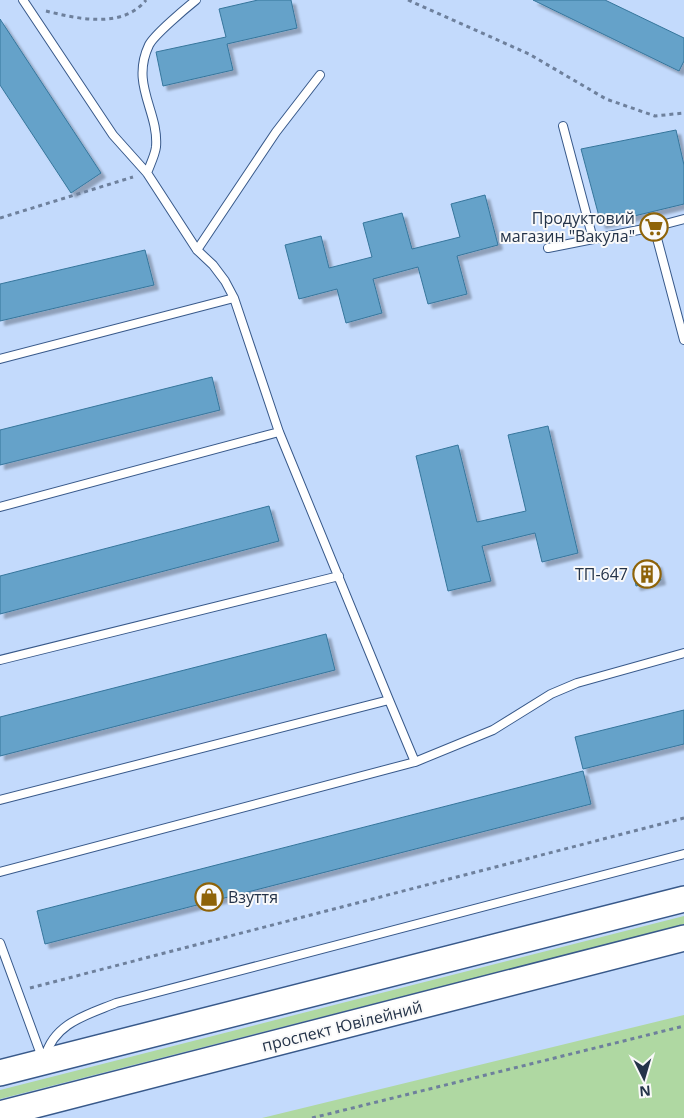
<svg xmlns="http://www.w3.org/2000/svg" width="684" height="1118" viewBox="0 0 684 1118" font-family="'Open Sans',sans-serif">
	<style>
		.green { fill: #afd8a2 }
		.building { fill: #65a2c9; stroke: #36769c; filter: url(#shadow) }
		.lines { fill: none; stroke-linecap: round; stroke-linejoin: round }
		.lane-casing { stroke: #38598a; stroke-width: 10 }
		.primary-casing { stroke: #38598a; stroke-width: 28 }
		.path { stroke: #6e809c; stroke-width: 3; stroke-dasharray: 4 4; stroke-linecap: butt }
		.lane { stroke: #fff; stroke-width: 8 }
		.primary { stroke: #fff; stroke-width: 25 }
		.labels { text-anchor: middle; dominant-baseline: central; stroke-width: 4; stroke-linejoin: round; paint-order: stroke }
		.poi-label { font-size: 16px; fill: #243349; stroke: #f9f9f9; text-anchor: end }
		.street-label { font-size: 16px; fill: #243349; stroke: #f9f9f9 }
	</style>
	<defs>
		<filter id="shadow"><feDropShadow dx="4.5" dy="4.5" stdDeviation="1" flood-color="#0004"/></filter>
	</defs>
	<rect width="100%" height="100%" fill="#c3dafc"/>
	<path class="green" d="M684 916V924L655 932 0 1099V1090Z
		M684 1015V1118H262Z"/>
	<path class="building" d="M258 0H291L297 28 227 44 233 70 163 86 156 52 226 37 219 9Z
		M533 0H605L684 38V61L679 71Z
		M0 19 101 173 71 193 0 85Z
		M676 130 684 165V204L601 224 581 149Z
		M485 195 498 245 457 256 467 294 428 304 418 267 373 279 382 313 346 323 337 289 299 299 285 245 321 236 329 268 372 257 363 223 402 213 412 249 460 237 451 204Z
		M145 250 154 285 0 321V284Z
		M212 377 220 410 0 465V430Z
		M548 426 578 553 542 562 535 533 482 546 491 581 448 591 416 456 458 445 477 522 526 511 508 435Z
		M269 506 279 541 0 614V576Z
		M657 563 661 580 636 586 633 569Z
		M326 634 335 670 0 756V717Z
		M684 710V744L583 769 575 737Z
		M583 771 591 804 45 944 37 911Z"/>
	<g class="lines">
		<g class="lane-casing">
			<path id="lane" d="M23 0 113 135 147 173 197 250 213 265 225 281 234 298 279 432 389 700
				M563 126 593 239
				M147 173C150 165 155 155 156 147 159 111 130 85 149 45 154 35 186 8 196 0
				M684 219 654 227 684 340
				M548 248 654 227
				M197 250 276 132 320 75
				M0 359 234 298
				M0 507 279 432
				M0 660 339 576
				M415 762 493 730 551 694 577 683 684 653
				M0 800 389 700 415 762 0 872
				M0 943 43 1060
				M45 1057C54 1023 87 1015 116 1003L684 854"/>
		</g>
		<g class="primary-casing">
			<path id="primary" d="M0 1073 684 899
				M0 1114 684 938"/>
		</g>
		<path class="path" d="M408 0 529 54 606 99 655 116 684 113
			M46 11C78 19 123 29 146 0
			M0 218 133 177
			M30 988 684 818
			M312 1118 684 1026"/>
		<use href="#lane" class="lane"/>
		<use href="#primary" class="primary"/>
	</g>
	<defs>
		<g id="supermarket-ring" transform="scale(1.4375)"><circle r="9.5" fill="#f9f9f9" stroke="#8e6308" stroke-width="1.5"/><path d="M-6-5.5h2.5l.6 2H6L4.5 2H-2.5L-4.4-4H-6ZM-1.5 3.2a1.3 1.3 0 1 0 .1 0ZM3 3.2a1.3 1.3 0 1 0 .1 0Z" fill="#8e6308"/></g>
		<g id="building-ring" transform="scale(1.4375)"><circle r="9.5" fill="#f9f9f9" stroke="#8e6308" stroke-width="1.5"/><path d="M-4-6H4V6H1V3H-1V6H-4ZM-2.5-4.3h1.7v1.8h-1.7ZM.8-4.3h1.7v1.8H.8ZM-2.5-1h1.7V.8h-1.7ZM.8-1h1.7V.8H.8Z" fill="#8e6308"/></g>
		<g id="shop-ring" transform="scale(1.4375)"><circle r="9.5" fill="#f9f9f9" stroke="#8e6308" stroke-width="1.5"/><path d="M-5-2.5h2.3a2.7 3.5 0 0 1 5.4 0H5L5.5 6h-11ZM-1.5-2.5h3a1.5 2.3 0 0 0-3 0Z" fill="#8e6308"/></g>
	</defs>
	<g fill-rule="evenodd">
		<use href="#supermarket-ring" x="654" y="227"/>
		<use href="#building-ring" x="647" y="574"/>
		<use href="#shop-ring" x="209" y="897"/>
	</g>
	<g class="labels">
		<g class="poi-label">
			<text x="635" y="218">Продуктовий<tspan x="635" dy="18">магазин "Вакула"</tspan></text>
			<text x="628" y="574">ТП-647</text>
			<text x="228" y="897" text-anchor="start">Взуття</text>
		</g>
		<g class="street-label">
			<text transform="translate(342 1026) rotate(-14)">проспект Ювілейний</text>
		</g>
	</g>
	<g transform="translate(644 1078) rotate(175)" stroke="#f9f9f9" stroke-width="4" paint-order="stroke">
	<path d="M0-4L9 19L0 12L-9 19Z" fill="#243349"/>
	<text y="-8" font-size="14" font-weight="bold" text-anchor="middle" fill="#243349">N</text>
	</g>
</svg>
